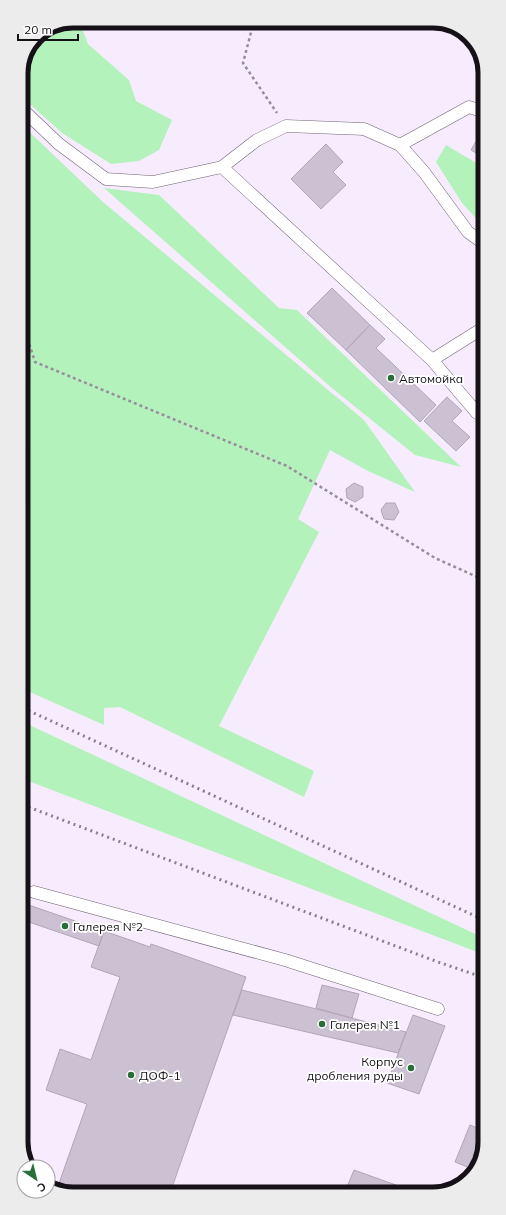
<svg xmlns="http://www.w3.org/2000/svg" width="506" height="1215" viewBox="0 0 506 1215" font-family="Mulish,sans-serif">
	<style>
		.green { fill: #b4f2bc }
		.building { fill: #ccc1d3; stroke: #b1a6b8 }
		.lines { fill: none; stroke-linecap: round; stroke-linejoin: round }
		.lane-casing { stroke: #6f6574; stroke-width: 13 }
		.path { stroke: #968e9b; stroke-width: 2.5; stroke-dasharray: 3 3; stroke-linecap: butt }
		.lane { stroke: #fff; stroke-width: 12 }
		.rail { stroke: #88808c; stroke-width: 3; stroke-dasharray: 2 4; stroke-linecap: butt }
		.poi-dot { fill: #286e3a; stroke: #fff; stroke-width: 1.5 }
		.labels { text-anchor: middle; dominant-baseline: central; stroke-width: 3.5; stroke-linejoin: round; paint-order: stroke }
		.poi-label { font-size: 12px; fill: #151117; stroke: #fff; text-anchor: start }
		.rim { fill: none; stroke: #151117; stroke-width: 5 }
	</style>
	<rect width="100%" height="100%" fill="#f7ebfe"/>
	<path class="green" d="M73 21H79L88 44 129 80 136 101 172 120 159 150 139 161 111 164 62 133 21 96V70L36 36Z
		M21 124 103 202 364 420 415 492 368 471 330 450 298 519 319 532 219 726 314 771 304 797 120 707 104 708V725L23 689Z
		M446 145 483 167V226L462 203 436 162Z
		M104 188 159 195 279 308 297 310 461 467 415 455 333 389Z
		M23 722 484 938 485 955 23 779Z"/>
	<path class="building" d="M482 131 483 157 471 150Z
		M326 144 343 162 333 172 346 185 321 209 291 179Z
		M332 288 370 325 346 350 307 313Z
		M370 325 385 339 376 348 436 405 420 422 346 350Z
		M447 397 462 411 452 421 470 437 456 451 424 421Z
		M354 483 363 487V497L355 502 347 498 346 489Z
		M386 503H395L399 512 394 520 384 519 381 510Z
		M23 857 29 859 23 876Z
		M23 903 104 931 99 946 23 920Z
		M104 931 150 947 151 944 246 977 170 1193 69 1194 57 1189 87 1104 46 1090 60 1049 91 1060 120 977 91 967Z
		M322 985 359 994 352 1018 316 1008Z
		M242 990 406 1032 398 1053 233 1015Z
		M413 1015 445 1026 419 1094 387 1083Z
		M470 1125 485 1131V1142L475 1170 455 1162Z
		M354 1170 407 1189 406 1192H345Z"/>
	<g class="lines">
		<g class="lane-casing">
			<path id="lane" d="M21 108 59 144 106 179 153 182 222 167 257 140 286 126 364 129 400 145 424 172 468 232 483 243
				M400 145 469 107 482 111
				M222 167 432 360 483 328
				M432 360 477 413 483 400
				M34 892 285 960 438 1009"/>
		</g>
		<path class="path" d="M254 21 243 63 277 113
			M22 321 35 362 287 466 435 558 484 580"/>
		<use href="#lane" class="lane"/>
		<path class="rail" d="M23 708 484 920
			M23 805 438 962 485 978"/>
	</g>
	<g class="poi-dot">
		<circle cx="391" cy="378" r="4"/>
		<circle cx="65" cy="926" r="4"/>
		<circle cx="322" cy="1024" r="4"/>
		<circle cx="411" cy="1068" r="4"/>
		<circle cx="131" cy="1075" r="4"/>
	</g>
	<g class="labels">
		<g class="poi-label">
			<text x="399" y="378">Автомойка</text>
			<text x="73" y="926">Галерея №2</text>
			<text x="330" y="1024">Галерея №1</text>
			<text x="403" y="1061" text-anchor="end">Корпус<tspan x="403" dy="14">дробления руды</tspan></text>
			<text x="139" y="1075">ДОФ-1</text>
		</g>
	</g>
	<path d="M0 0H506V1215H0ZM73 28H433A45 45 0 0 1 478 73V1142A45 45 0 0 1 433 1187H73A45 45 0 0 1 28 1142V73A45 45 0 0 1 73 28Z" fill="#ececec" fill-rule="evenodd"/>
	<path class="rim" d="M73 28H433A45 45 0 0 1 478 73V1142A45 45 0 0 1 433 1187H73A45 45 0 0 1 28 1142V73A45 45 0 0 1 73 28Z"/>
	<g transform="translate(36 1179) rotate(145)"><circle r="19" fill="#ffffff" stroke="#a1a0a2"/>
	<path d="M0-3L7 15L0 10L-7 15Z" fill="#286e3a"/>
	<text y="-6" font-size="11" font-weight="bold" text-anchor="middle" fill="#151117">С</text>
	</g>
	<path d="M18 34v6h60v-6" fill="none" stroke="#151117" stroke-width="2"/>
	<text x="24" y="34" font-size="12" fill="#151117" stroke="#ffffff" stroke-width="3" paint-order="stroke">20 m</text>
</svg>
